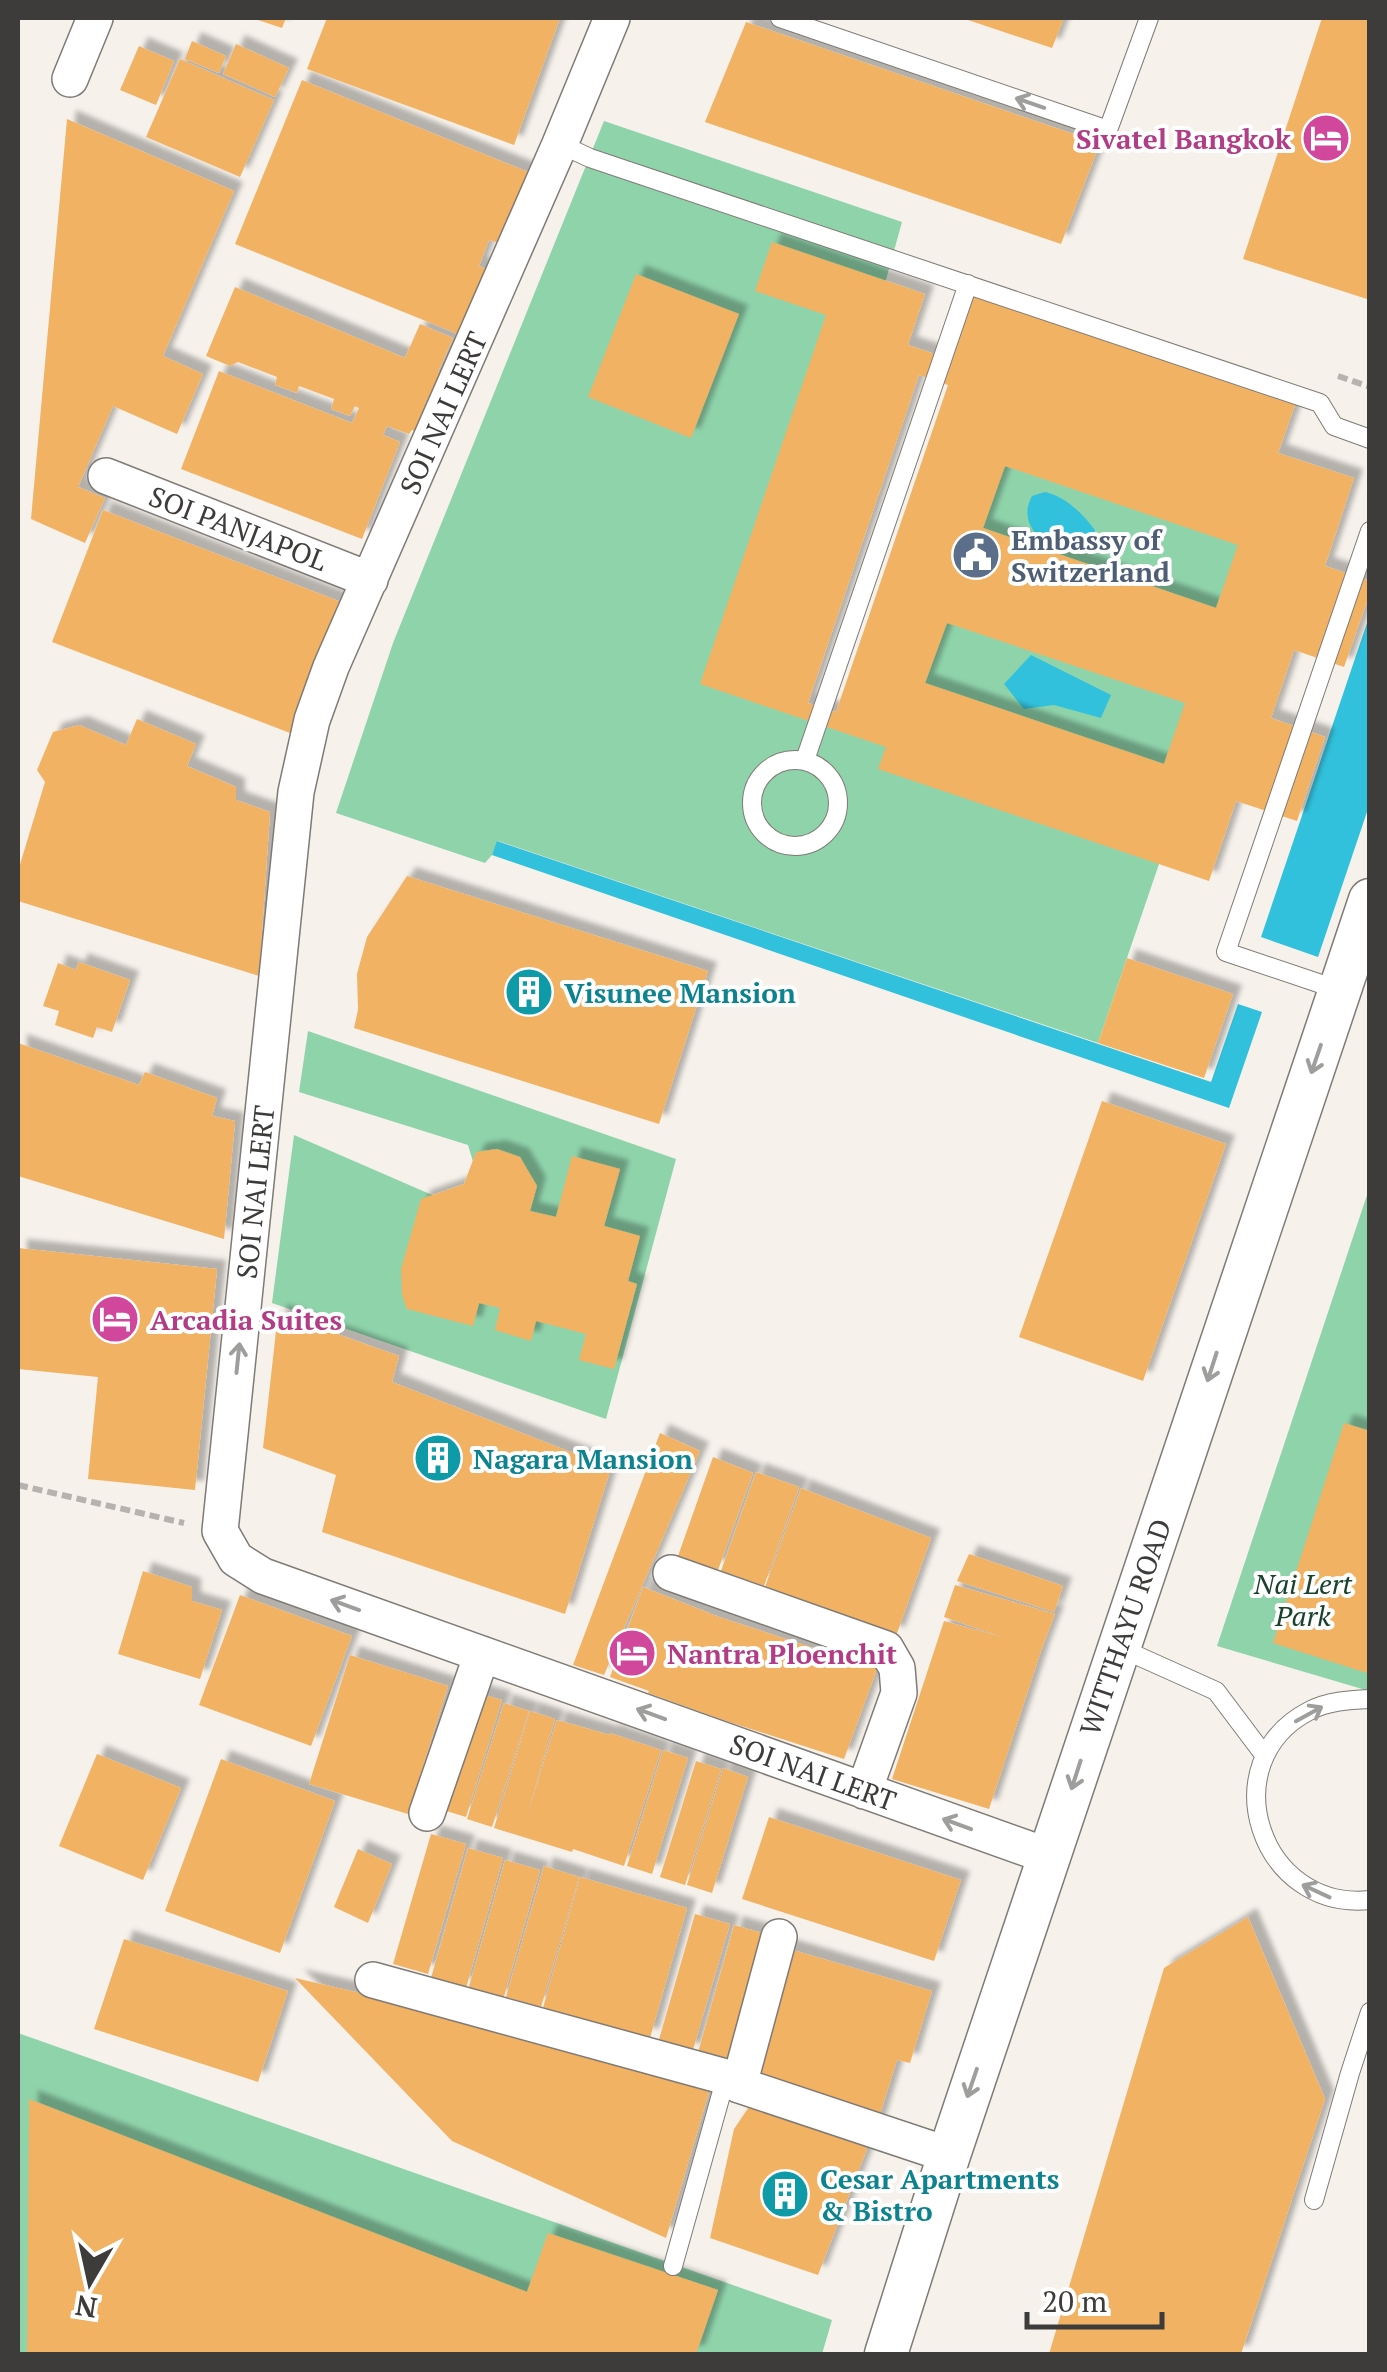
<svg xmlns="http://www.w3.org/2000/svg" width="1387" height="2372" viewBox="0 0 1387 2372" font-family="'PT Serif',serif">
	<style>
		.green { fill: #8fd3ab }
		.water { fill: #31c1dd }
		.building { fill: #f1b263; fill-rule: evenodd; filter: url(#shadow) }
		.lines { fill: none; stroke-linecap: round; stroke-linejoin: round }
		.service-casing { stroke: #7f7a75; stroke-width: 20 }
		.minor-casing { stroke: #7f7a75; stroke-width: 38 }
		.tertiary-casing { stroke: #7f7a75; stroke-width: 45 }
		.path { stroke: #b6b2ae; stroke-width: 6; stroke-dasharray: 10 5; stroke-linecap: butt }
		.service { stroke: #fff; stroke-width: 18 }
		.minor { stroke: #fff; stroke-width: 35 }
		.tertiary { stroke: #fff; stroke-width: 42 }
		.oneway { stroke: #9e9e9c }
		.labels { text-anchor: middle; dominant-baseline: central; stroke-width: 8; stroke-linejoin: round; paint-order: stroke }
		.hotel-label { font-size: 28px; font-weight: bold; fill: #b23c85; stroke: #fff; text-anchor: start }
		.street-label { font-size: 28px; fill: #3e3c3a; stroke: #fff }
		.service-label { font-size: 28px; font-weight: bold; fill: #4e5e75; stroke: #fff; text-anchor: start }
		.culture-label { font-size: 28px; font-weight: bold; fill: #0d838f; stroke: #fff; text-anchor: start }
		.park-label { font-size: 28px; font-style: italic; fill: #18422c; stroke: #fff }
	</style>
	<defs>
		<filter id="shadow"><feDropShadow dx="9" dy="-9" stdDeviation="2.5" flood-color="#0004"/></filter>
	</defs>
	<rect width="100%" height="100%" fill="#f6f1eb"/>
	<path class="green" d="M604 121 902 222 772 690 846 721 953 428 1285 537 1159 864 1098 1043 498 841 492 855 485 863 336 813 393 643Z
		M308 1031 676 1159 606 1419 272 1303 294 1135 446 1201 477 1175 468 1145 299 1092Z
		M1369 1189V1691L1217 1646Z
		M18 2033 832 2320 822 2354H18Z"/>
	<path class="water" d="M1045 492C1066 497 1082 513 1095 530L1092 547C1061 559 1012 532 1032 496Z
		M1369 617V806L1318 957 1261 937Z
		M1031 655 1111 695 1101 718 1054 705 1024 709 1004 684Z
		M497 841 1211 1082 1238 1004 1262 1012 1229 1108 492 855Z"/>
	<path class="building" d="M252 18H286L282 28Z
		M327 18H560L514 145 307 69Z
		M962 18H1064L1052 48Z
		M1322 18H1370V300L1243 259Z
		M746 22 1100 143 1061 244 705 122Z
		M192 41 226 56 219 73 185 59Z
		M236 44 289 68 275 97 223 74Z
		M139 46 174 61 156 105 120 90Z
		M180 59 274 100 240 177 146 137Z
		M302 80 528 172 499 243 489 240 479 266 490 271 463 336 235 244Z
		M67 119 234 191 163 356 203 374 177 434 113 406 78 487 105 498 85 543 31 519Z
		M772 242 925 294 908 345 943 357 969 294 1295 405 1278 453 1354 478 1325 566 1370 581V593L1344 667 1294 650 1271 718 1325 737 1297 821 1236 801 1209 881 878 769 886 747 700 684 826 315 755 291ZM919 375 948 385 836 712 808 703ZM1005 466 1238 545 1216 608 983 528ZM947 623 1185 703 1164 764 925 683Z
		M636 274 739 314 691 438 588 397Z
		M235 287 405 358 420 324 453 338 438 372 442 374 431 401 426 399 425 404 430 406 419 433 412 430 409 434 387 426 383 435 400 442 362 539 181 469 219 371 352 423 359 408 355 406 350 416 331 409 334 399 299 386 297 393 275 385 277 377 238 362 230 366 206 356Z
		M103 510 341 602 290 733 52 642Z
		M137 719 196 744 187 766 236 787V800L270 812 259 976 18 901V871L45 782 37 770 53 732 79 725 126 745Z
		M407 876 708 971 659 1124 354 1028 358 1010 357 974 367 937Z
		M1127 958 1233 994 1204 1078 1098 1043Z
		M79 962 130 980 112 1032 97 1027 93 1038 55 1025 59 1011 43 1006 58 963 76 970Z
		M18 1043 139 1085 145 1072 217 1098 212 1116 235 1121 224 1239 18 1176Z
		M1102 1101 1226 1144 1143 1381 1019 1337Z
		M497 1149 520 1157 537 1186 530 1211 556 1217 572 1156 620 1169 604 1226 640 1236 628 1281 637 1284 614 1369 579 1360 586 1334 536 1321 531 1341 495 1330 500 1308 479 1303 473 1326 407 1309 402 1295 401 1269 421 1199 464 1184 476 1152Z
		M18 1248 217 1269 195 1490 88 1479 98 1377 18 1369Z
		M278 1313 399 1356 392 1382 611 1468 565 1614 322 1532 336 1475 263 1448Z
		M1344 1423 1370 1431V1674L1273 1643Z
		M660 1433 700 1451 604 1675 573 1665Z
		M713 1457 753 1473 718 1570 678 1556Z
		M756 1472 799 1487 764 1586 721 1571Z
		M801 1488 931 1538 896 1636 765 1587Z
		M969 1554 1063 1586 1054 1612 957 1581Z
		M143 1571 192 1587V1601L222 1610 200 1679 118 1654Z
		M955 1585 1055 1614 1041 1651 989 1809 892 1779 944 1621 1002 1637 944 1617Z
		M643 1587 719 1617 877 1669 844 1759 726 1721 648 1693 649 1691 610 1677Z
		M240 1595 352 1636 311 1746 199 1705Z
		M350 1655 448 1686 408 1814 309 1784Z
		M477 1693 502 1700 466 1817 440 1809Z
		M504 1703 529 1711 492 1827 467 1819Z
		M530 1711 555 1719 525 1822 557 1720 610 1735V1733L661 1750 624 1866 573 1849 572 1852 494 1828Z
		M663 1750 688 1758 652 1874 627 1866Z
		M97 1754 181 1788 143 1880 59 1846Z
		M221 1759 335 1801 280 1953 165 1911Z
		M696 1761 721 1769 685 1885 660 1877Z
		M723 1768 748 1777 712 1893 687 1885Z
		M769 1817 961 1880 934 1961 742 1899Z
		M431 1834 466 1844 428 1974 393 1964Z
		M468 1848 503 1858 466 1988 431 1978Z
		M358 1849 392 1864 368 1923 334 1907Z
		M505 1860 540 1870 503 2000 468 1990Z
		M544 1866 579 1877 541 2007 506 1997Z
		M580 1877 687 1908 650 2038 543 2008Z
		M695 1914 730 1924 692 2053 658 2043Z
		M1248 1917 1325 2099 1241 2354H1049L1164 1968Z
		M734 1925 769 1935 732 2066 697 2056Z
		M124 1939 288 1991 258 2082 94 2029Z
		M786 1948 932 1991 910 2063 897 2060 876 2127 748 2087Z
		M295 1978 714 2075 666 2238 452 2141Z
		M29 2099 527 2292 548 2233 718 2290 696 2354H27Z
		M751 2104 848 2131 867 2149 818 2275 710 2238 734 2129Z"/>
	<g class="lines">
		<g class="service-casing">
			<path id="service" d="M780 18 1108 130 1149 18
				M560 144 590 158 1320 403 1334 426 1370 439
				M752 803a43 43 0 1 1 86 0a43 43 0 1 1-86 0Z
				M805 760 968 284
				M1339 990 1226 952 1370 531
				M1118 1647 1216 1691 1265 1756
				M1370 1699C1349 1700 1328 1701 1309 1711 1211 1762 1260 1912 1370 1900
				M1314 2200 1350 2073 1370 2012
				M673 2266 726 2077"/>
		</g>
		<g class="minor-casing">
			<path id="minor" d="M612 18 560 144 331 667 312 720 296 792 220 1531 236 1559 263 1576 1048 1856
				M70 79 95 18
				M106 476 370 580
				M671 1573 886 1649 897 1668 899 1693 864 1791
				M427 1813 482 1654
				M373 1980 726 2077 739 2085 949 2155
				M739 2085 779 1937"/>
		</g>
		<g class="tertiary-casing">
			<path id="tertiary" d="M886 2354 949 2155 1370 900"/>
		</g>
		<path class="path" d="M1338 376 1370 387
			M18 1485 184 1523"/>
		<use href="#service" class="service"/>
		<use href="#minor" class="minor"/>
		<use href="#tertiary" class="tertiary"/>
	</g>
	<defs><path id="oneway-shaft" d="M-6 0H5M1.5-3L5.5 0L1.5 3" fill="none" stroke-width="1.6" stroke-linecap="round" stroke-linejoin="round" transform="scale(2.5)"/></defs>
	<g class="oneway">
		<use href="#oneway-shaft" transform="translate(1030 103) rotate(-161)"/>
		<use href="#oneway-shaft" transform="translate(1316 1059) rotate(109)"/>
		<use href="#oneway-shaft" transform="translate(238 1358) rotate(-84)"/>
		<use href="#oneway-shaft" transform="translate(1212 1367) rotate(108)"/>
		<use href="#oneway-shaft" transform="translate(345 1605) rotate(-160)"/>
		<use href="#oneway-shaft" transform="translate(651 1714) rotate(-160)"/>
		<use href="#oneway-shaft" transform="translate(1309 1714) rotate(-29)"/>
		<use href="#oneway-shaft" transform="translate(1076 1775) rotate(108)"/>
		<use href="#oneway-shaft" transform="translate(957 1824) rotate(-160)"/>
		<use href="#oneway-shaft" transform="translate(1316 1891) rotate(-155)"/>
		<use href="#oneway-shaft" transform="translate(972 2083) rotate(109)"/>
	</g>
	<defs>
		<g id="hotel-disc" transform="scale(2.5)"><circle r="9.5" fill="#d1479c" stroke="#fff"/><path d="M-6-4.5h1.5V1H6V5H4.5V3h-9V5H-6ZM-4 0a1.8 1.8 0 1 1 3.6 0ZM.5 0V-2.5h3Q6-2.5 6 0Z" fill="#fff"/></g>
		<g id="civic-disc" transform="scale(2.5)"><circle r="9.5" fill="#5c6f8a" stroke="#fff"/><path d="M-.6-6.5H3V-4.5H.6V-3L4-1V1h2V6H-6V1h2V-1L-.6-3ZM-1.2 2.5V6h2.4V2.5Z" fill="#fff"/></g>
		<g id="building-disc" transform="scale(2.5)"><circle r="9.5" fill="#0f9aa8" stroke="#fff"/><path d="M-4-6H4V6H1V3H-1V6H-4ZM-2.5-4.3h1.7v1.8h-1.7ZM.8-4.3h1.7v1.8H.8ZM-2.5-1h1.7V.8h-1.7ZM.8-1h1.7V.8H.8Z" fill="#fff"/></g>
	</defs>
	<g fill-rule="evenodd">
		<use href="#hotel-disc" x="1326" y="138"/>
		<use href="#civic-disc" x="976" y="555"/>
		<use href="#building-disc" x="529" y="992"/>
		<use href="#hotel-disc" x="115" y="1319"/>
		<use href="#building-disc" x="438" y="1458"/>
		<use href="#hotel-disc" x="632" y="1653"/>
		<use href="#building-disc" x="785" y="2194"/>
	</g>
	<g class="labels">
		<g class="hotel-label">
			<text x="1291" y="138" text-anchor="end">Sivatel Bangkok</text>
			<text x="150" y="1319">Arcadia Suites</text>
			<text x="667" y="1653">Nantra Ploenchit</text>
		</g>
		<g class="street-label">
			<text transform="translate(443 413) rotate(-66)">SOI NAI LERT</text>
			<text transform="translate(238 528) rotate(21)">SOI PANJAPOL</text>
			<text transform="translate(255 1192) rotate(-84)">SOI NAI LERT</text>
			<text transform="translate(1125 1627) rotate(-71)">WITTHAYU ROAD</text>
			<text transform="translate(813 1772) rotate(20)">SOI NAI LERT</text>
		</g>
		<g class="service-label">
			<text x="1011" y="539">Embassy of<tspan x="1011" dy="32">Switzerland</tspan></text>
		</g>
		<g class="culture-label">
			<text x="564" y="992">Visunee Mansion</text>
			<text x="473" y="1458">Nagara Mansion</text>
			<text x="820" y="2178">Cesar Apartments<tspan x="820" dy="32">&amp; Bistro</tspan></text>
		</g>
		<g class="park-label">
			<text x="1303" y="1583">Nai Lert<tspan x="1303" dy="32">Park</tspan></text>
		</g>
	</g>
	<rect width="1387" height="2372" fill="none" stroke="#3e3c3a" stroke-width="40"/>
	<g transform="translate(90 2282) rotate(189)" stroke="#ffffff" stroke-width="8" paint-order="stroke">
	<path d="M0-8L18 38L0 25L-18 38Z" fill="#3e3c3a"/>
	<text y="-15" font-size="28" font-weight="bold" text-anchor="middle" fill="#3e3c3a">N</text>
	</g>
	<path d="M1027 2312v15h135v-15" fill="none" stroke="#3e3c3a" stroke-width="5"/>
	<text x="1042" y="2312" font-size="30" fill="#3e3c3a" stroke="#ffffff" stroke-width="8" paint-order="stroke">20 m</text>
</svg>
